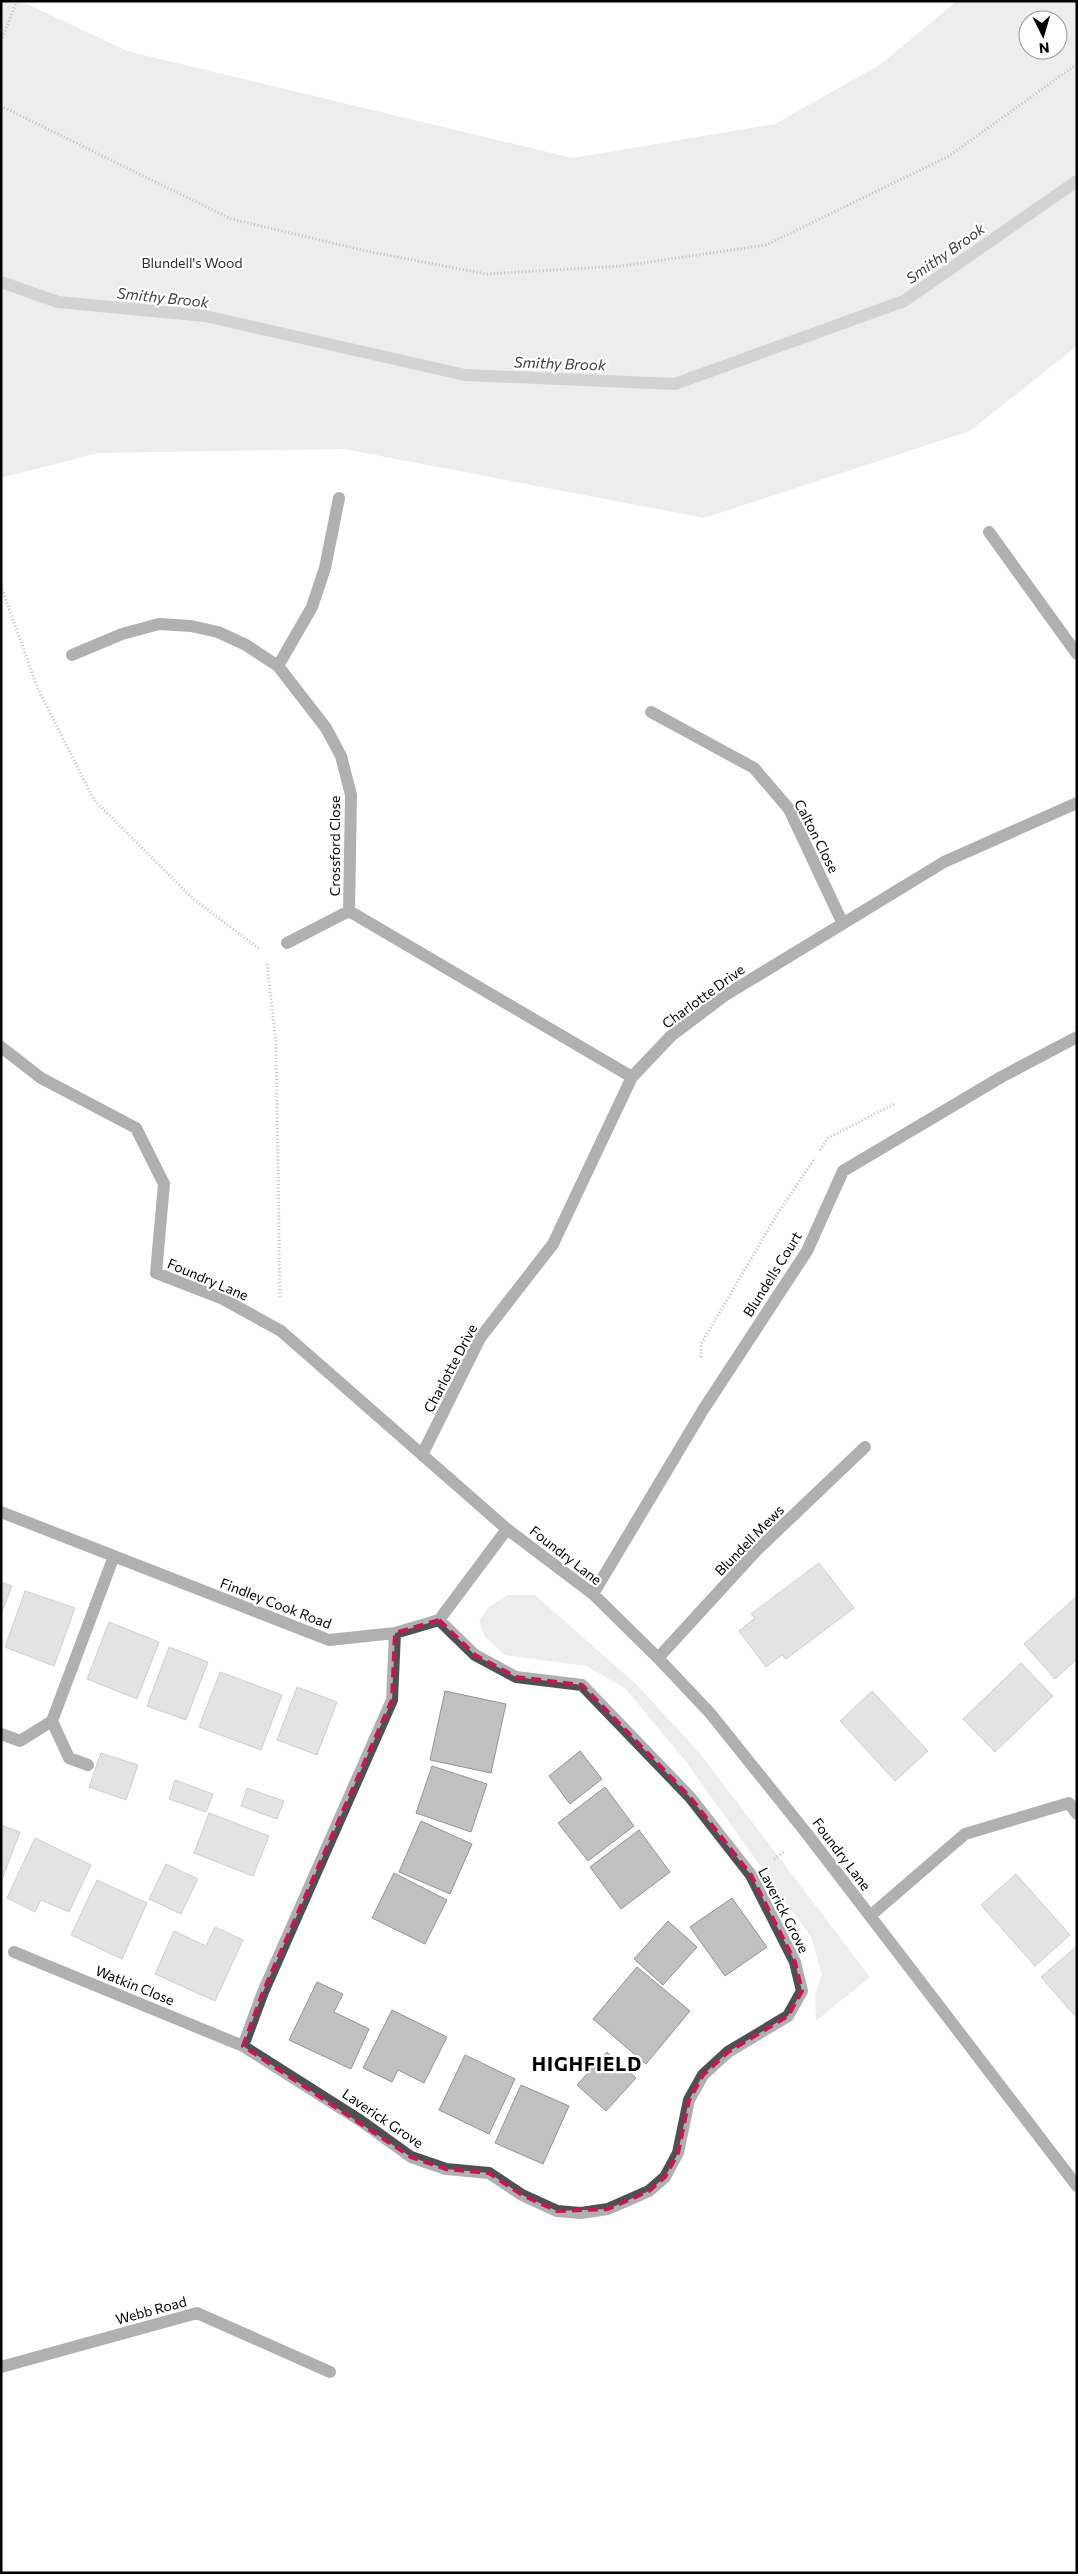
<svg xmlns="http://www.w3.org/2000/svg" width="1078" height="2574" viewBox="0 0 1078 2574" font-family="Commissioner,sans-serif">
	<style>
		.green { fill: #d7d7d7; fill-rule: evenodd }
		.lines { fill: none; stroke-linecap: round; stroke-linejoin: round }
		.stream { stroke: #9e9e9e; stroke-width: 12 }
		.building { fill: #c0c0c0; stroke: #949494 }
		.path { stroke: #727272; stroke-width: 3; stroke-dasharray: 1 2.5; stroke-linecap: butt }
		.minor { stroke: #505050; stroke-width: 12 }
		.marked { fill: none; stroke: #c2185b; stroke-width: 4; stroke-dasharray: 10 6; stroke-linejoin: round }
		.labels { text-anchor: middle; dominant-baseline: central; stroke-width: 4.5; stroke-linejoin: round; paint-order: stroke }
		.park-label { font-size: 14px; fill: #2e2e2e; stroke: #fff }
		.street-label { font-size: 14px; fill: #000; stroke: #fff }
		.water-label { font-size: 15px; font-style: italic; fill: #3f3f3f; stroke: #fff }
		.district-label { font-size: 19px; font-weight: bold; letter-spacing: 1px; fill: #000; stroke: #fff }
	</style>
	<rect width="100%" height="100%" fill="#fff"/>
	<path class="green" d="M1 1H21L127 51 573 158 775 124 881 64 957 1H1077V346L970 431 704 518 344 449 98 453 1 478ZM1028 20H1058V50H1028Z
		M508 1595H535L636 1684 698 1751 870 1977 816 2021 815 1995 822 1975 811 1937 687 1763 626 1689 586 1666 505 1655 485 1637 479 1621 489 1607Z"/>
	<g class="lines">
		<path class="stream" d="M1 282 58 302 205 316 465 375 675 384 904 301 1077 181"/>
	</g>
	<path class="building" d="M819 1563 854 1608 786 1659 782 1655 766 1667 739 1631 755 1618 751 1614Z
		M1 1582 12 1586 1 1614Z
		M25 1591 75 1608 54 1666 5 1647Z
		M1077 1596V1659L1055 1679 1024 1644Z
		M109 1622 159 1642 137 1699 87 1679Z
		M169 1647 208 1662 186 1720 147 1706Z
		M1021 1663 1053 1696 995 1752 963 1719Z
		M220 1672 282 1695 261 1750 199 1727Z
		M297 1687 337 1702 317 1755 277 1740Z
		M445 1691 506 1704 491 1773 430 1760Z
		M872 1691 928 1751 895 1781 840 1721Z
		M580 1751 602 1779 570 1804 549 1776Z
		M101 1753 138 1765 126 1800 89 1787Z
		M432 1766 487 1784 471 1832 416 1813Z
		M175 1780 213 1794 206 1812 169 1799Z
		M605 1787 634 1826 588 1861 558 1823Z
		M247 1788 284 1801 277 1819 241 1806Z
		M209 1813 269 1836 253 1876 194 1853Z
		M421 1821 472 1844 450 1894 399 1872Z
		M1 1825 20 1832 1 1882Z
		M639 1830 670 1872 621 1909 590 1867Z
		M35 1838 91 1865 69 1912 41 1900 35 1912 7 1898Z
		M166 1864 198 1879 181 1914 149 1899Z
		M394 1873 447 1900 425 1944 372 1918Z
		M1016 1874 1070 1935 1035 1966 981 1905Z
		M97 1880 147 1903 122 1959 71 1935Z
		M732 1898 767 1947 725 1976 690 1927Z
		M668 1921 697 1947 663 1985 634 1959Z
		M215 1927 243 1940 215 2001 155 1974 174 1931 206 1946Z
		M1077 1946V2018L1041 1977Z
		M637 1967 690 2011 646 2064 593 2019Z
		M317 1982 343 1994 334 2012 369 2029 351 2069 289 2040Z
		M392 2010 447 2037 424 2083 398 2070 392 2082 363 2068Z
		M607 2052 636 2078 606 2111 577 2085Z
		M465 2055 515 2079 489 2134 439 2110Z
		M521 2085 569 2106 543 2164 495 2143Z"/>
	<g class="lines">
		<path class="path" d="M1 41 17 1
			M1 106 231 219 371 252 486 274 622 266 766 245 949 156 1077 64
			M1 586 37 687 94 800 191 897 259 949
			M267 964 276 1043 280 1298
			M820 1150 828 1138 896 1103
			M701 1357V1344L778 1213 815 1158
			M774 1859 785 1851"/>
		<path class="minor" d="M989 532 1077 654
			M72 655 122 634 159 624 191 626 218 632 246 645 278 666 326 728 341 756 351 795 349 911 632 1077
			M278 666 312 607 325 568 339 498
			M651 712 754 768 789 809 842 922
			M287 943 349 911
			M1 1047 41 1078 136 1128 164 1184 156 1273 223 1299 281 1331 507 1529 593 1594 658 1658 710 1713 808 1835 1077 2186
			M422 1455 480 1338 553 1244 632 1077 671 1036 724 996 944 862 1077 803
			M1 1512 329 1640 395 1633 439 1620 507 1529
			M593 1594 703 1410 807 1251 843 1171 1003 1076 1077 1037
			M658 1658 757 1550 865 1447
			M1 1734 20 1741 52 1721
			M88 1765 69 1758 52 1721 114 1556
			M870 1916 965 1834 1069 1803 1077 1814
			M14 1952 243 2046 361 2121 411 2157 446 2169 489 2173 522 2195 557 2211 581 2213 608 2209 649 2191 665 2177 678 2153 689 2100 703 2075 728 2052 788 2016 802 1991 795 1962 751 1875 690 1797 582 1685 516 1677 475 1655 439 1620
			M243 2046 263 1992 392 1700 395 1633
			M1 2367 197 2313 330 2372"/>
	</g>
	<path d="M0 0H1078V2574H0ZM439 1620 475 1655 516 1677 582 1685 690 1797 751 1875 795 1962 802 1991 788 2016 728 2052 703 2075 689 2100 678 2153 665 2177 649 2191 608 2209 557 2211 522 2195 489 2173 446 2169 411 2157 243 2046 263 1992 392 1700 395 1633Z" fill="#fff" fill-opacity=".55" fill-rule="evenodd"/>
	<path class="marked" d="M439 1620 475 1655 516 1677 582 1685 690 1797 751 1875 795 1962 802 1991 788 2016 728 2052 703 2075 689 2100 678 2153 665 2177 649 2191 608 2209 557 2211 522 2195 489 2173 446 2169 411 2157 243 2046 263 1992 392 1700 395 1633Z"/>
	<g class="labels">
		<g class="park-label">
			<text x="192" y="262">Blundell's Wood</text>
		</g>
		<g class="street-label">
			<text transform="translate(817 836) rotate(63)">Calton Close</text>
			<text transform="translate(334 846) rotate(-90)">Crossford Close</text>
			<text transform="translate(703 996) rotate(-36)">Charlotte Drive</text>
			<text transform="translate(772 1274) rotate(-58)">Blundells Court</text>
			<text transform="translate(208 1279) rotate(23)">Foundry Lane</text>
			<text transform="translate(450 1368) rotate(-62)">Charlotte Drive</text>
			<text transform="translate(749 1540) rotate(-46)">Blundell Mews</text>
			<text transform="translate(566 1555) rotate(38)">Foundry Lane</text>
			<text transform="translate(276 1603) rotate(21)">Findley Cook Road</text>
			<text transform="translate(842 1854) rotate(53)">Foundry Lane</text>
			<text transform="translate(784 1910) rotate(63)">Laverick Grove</text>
			<text transform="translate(135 1985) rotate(22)">Watkin Close</text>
			<text transform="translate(383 2118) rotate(34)">Laverick Grove</text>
			<text transform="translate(151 2310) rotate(-15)">Webb Road</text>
		</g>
		<g class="water-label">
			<text transform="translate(945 253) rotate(-35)">Smithy Brook</text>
			<text transform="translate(163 297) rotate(6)">Smithy Brook</text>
			<text transform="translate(560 363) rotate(2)">Smithy Brook</text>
		</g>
		<g class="district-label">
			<text x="587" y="2063">HIGHFIELD</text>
		</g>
	</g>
	<rect width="1078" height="2574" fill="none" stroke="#000000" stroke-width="5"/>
	<g transform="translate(1043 35) rotate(175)"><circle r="24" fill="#ffffff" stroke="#999999"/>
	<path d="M0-4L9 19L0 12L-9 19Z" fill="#000000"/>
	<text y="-8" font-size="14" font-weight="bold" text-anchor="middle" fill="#000000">N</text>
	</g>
</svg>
